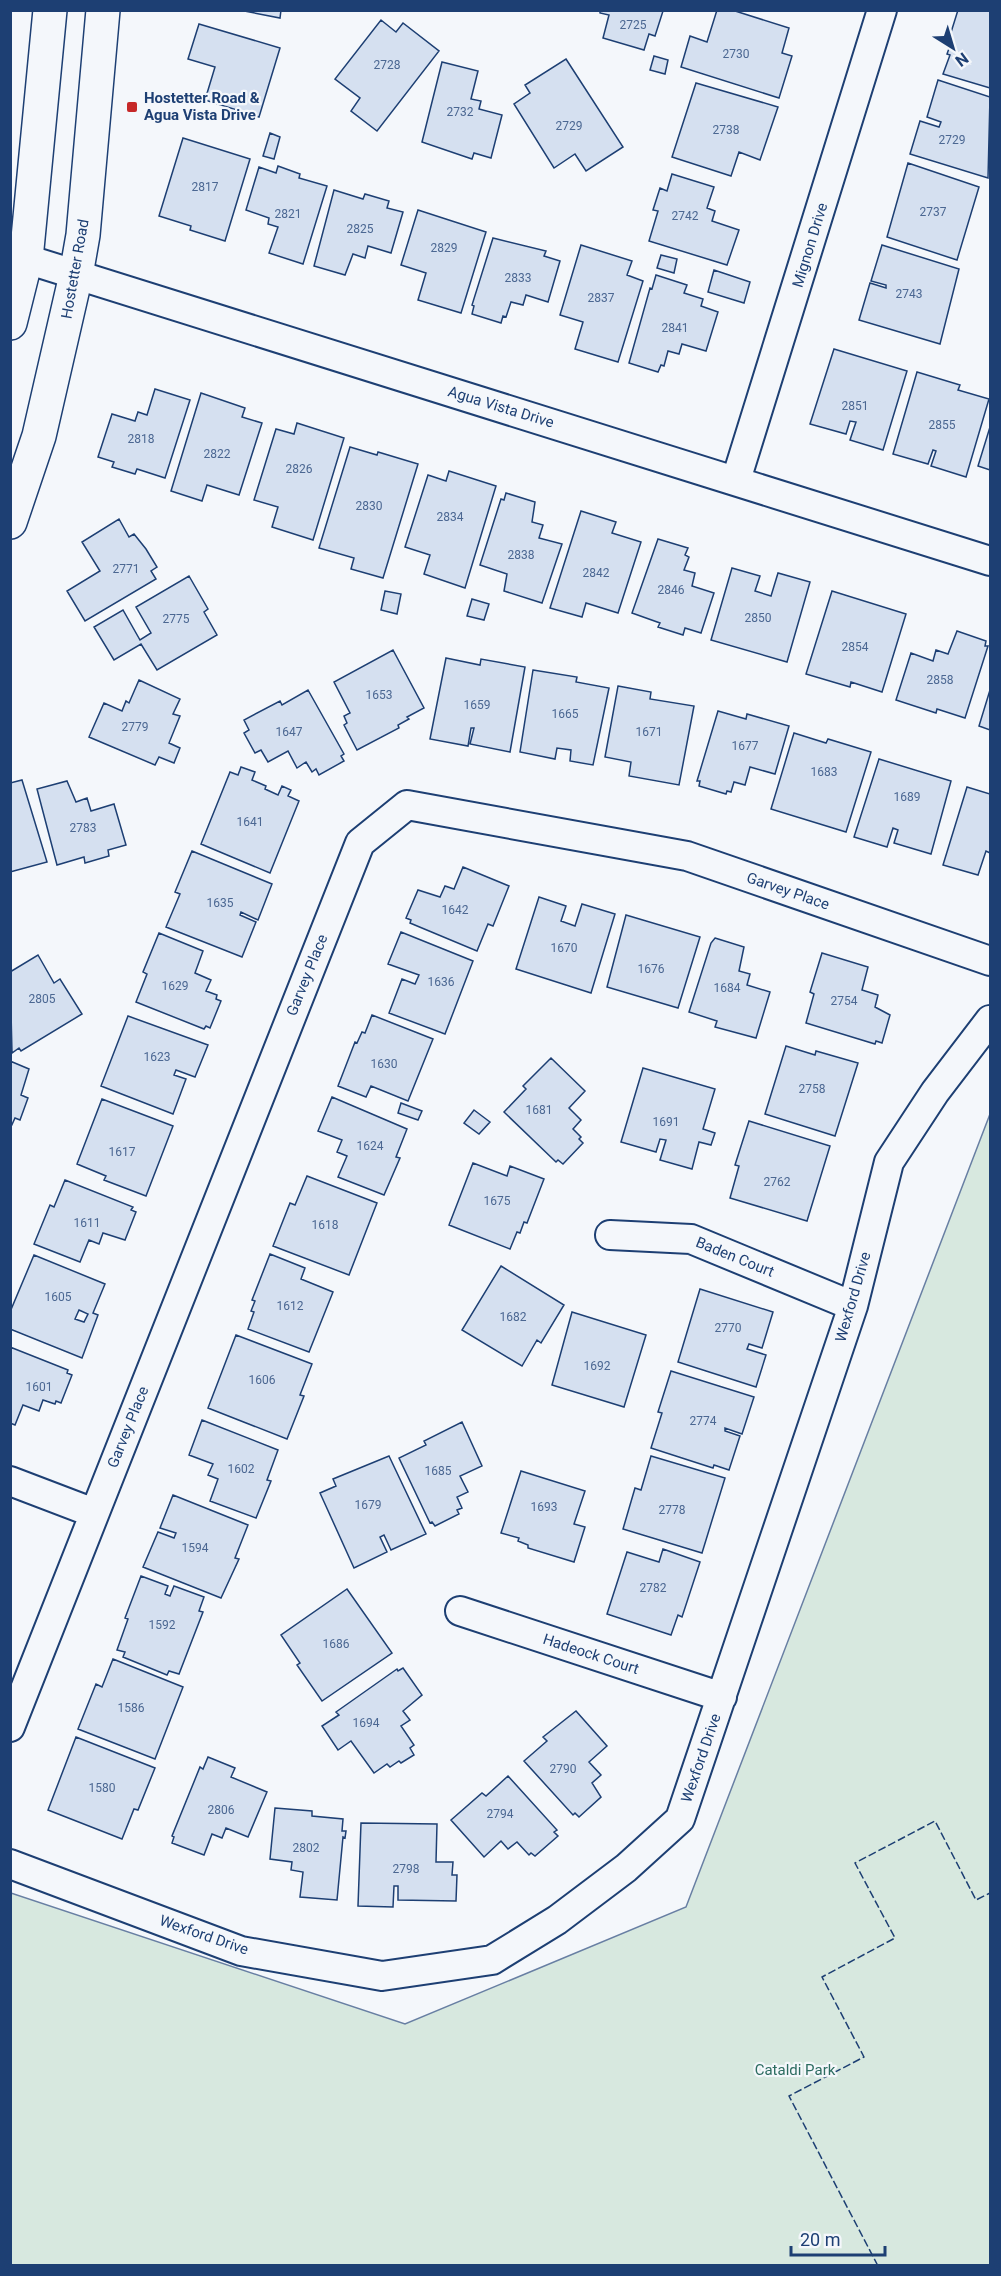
<svg xmlns="http://www.w3.org/2000/svg" width="1001" height="2276" viewBox="0 0 1001 2276" font-family="Roboto,sans-serif">
	<style>
		.green { fill: #d7e8df; stroke: #687fa3; stroke-width: 1.5 }
		.building { fill: #d5e0f0; stroke: #1d3f73; stroke-width: 1.5; fill-rule: evenodd }
		.lines { fill: none; stroke-linecap: round; stroke-linejoin: round }
		.street-casing { stroke: #1d3f73; stroke-width: 32 }
		.secondary-casing { stroke: #1d3f73; stroke-width: 36 }
		.street { stroke: #f4f7fb; stroke-width: 28 }
		.secondary { stroke: #f4f7fb; stroke-width: 33 }
		.fence { stroke: #1d3f73; stroke-width: 1.5; stroke-dasharray: 8 3; stroke-linecap: butt }
		.poi-dot { fill: #c62828; stroke: #f4f7fb; stroke-width: 2 }
		.labels { text-anchor: middle; dominant-baseline: central; stroke-width: 4.5; stroke-linejoin: round; paint-order: stroke }
		.number-label { font-size: 12px; fill: #4b6792 }
		.poi-label { font-size: 15px; font-weight: bold; fill: #1d3f73; stroke: #f4f7fb; text-anchor: start }
		.street-label { font-size: 15px; fill: #1d3f73; stroke: #f4f7fb }
		.park-label { font-size: 15px; fill: #2c6c60; stroke: #f4f7fb }
	</style>
	<rect width="100%" height="100%" fill="#f4f7fb"/>
	<path class="green" d="M990 1114V2265H11V1893L405 2024 686 1907Z"/>
	<path class="building" d="M239 10H281L280 18Z
		M600 10H662L663 11 655 36 649 34 644 50 603 38 609 15 600 13Z
		M717 10H732L789 28 782 53 792 56 779 98 681 67 690 36 707 42Z
		M958 10H990V88L943 74 950 55 947 54 951 43 948 42Z
		M381 20 396 32 403 23 439 51 377 131 351 111 360 98 335 79Z
		M199 24 280 48 259 117 205 100 215 67 188 59Z
		M654 56 668 60 665 74 650 70Z
		M566 59 623 147 586 171 575 154 554 168 514 104 530 93 525 85Z
		M442 62 478 71 471 99 481 101 479 109 502 115 491 158 474 153 472 159 422 142Z
		M938 80 990 97 988 178 910 154 920 121 939 127 941 122 927 117Z
		M696 83 778 107 760 160 739 152 731 176 672 157Z
		M270 133 280 137 274 159 263 156Z
		M183 138 250 159 225 241 190 230 191 226 159 216Z
		M908 163 979 187 957 260 887 237Z
		M278 166 300 174 299 178 327 186 303 264 269 253 278 227 268 224 269 218 246 210 259 167 276 173Z
		M672 174 714 187 707 208 715 211 712 221 739 230 727 265 649 241 658 211 653 210 660 188 667 191Z
		M334 190 363 199 365 194 389 201 387 208 403 212 391 253 368 246 365 258 353 254 345 275 314 266Z
		M418 210 486 232 461 313 418 300 426 273 401 265Z
		M493 238 546 251 544 256 560 261 548 302 526 295 523 305 511 302 506 317 503 316 501 323 472 314 474 306 472 305Z
		M581 245 632 261 627 275 643 281 618 362 575 349 583 322 560 315Z
		M882 245 959 269 940 344 859 320 870 283 886 288V285L871 281Z
		M661 255 677 259 674 273 657 268Z
		M714 270 750 282 744 303 708 292Z
		M656 275 687 285 684 293 703 299 701 306 718 312 706 351 682 344 679 354 668 351 664 366 661 365 658 372 629 363 650 288 652 289Z
		M834 349 907 371 883 450 850 440 856 422 850 421 846 434 810 424Z
		M917 372 960 385 958 390 989 399 966 477 931 466 936 451 933 450 928 464 893 454Z
		M155 389 190 400 165 478 137 469 135 474 112 467 114 462 98 457 112 414 135 421 138 412 147 415Z
		M201 393 245 408 242 417 262 423 239 495 207 485 202 501 171 491Z
		M297 423 344 438 313 540 272 527 278 507 254 500 276 429 294 434Z
		M990 427V470L978 466Z
		M350 447 377 455 378 452 418 464 383 578 351 569 354 558 319 548Z
		M449 471 496 486 465 588 424 574 430 555 405 547 428 475 446 481Z
		M506 493 535 502 532 522 543 525 539 538 562 544 542 603 504 591 507 574 480 565 501 499 504 500Z
		M581 511 616 522 612 533 641 542 618 613 586 603 582 617 550 608Z
		M119 519 129 537 134 534 146 549 157 567 151 571 156 579 85 621 67 591 100 571 82 542Z
		M658 539 688 548 685 555 689 557 684 570 695 573 692 586 714 593 701 633 685 628 683 635 658 627 660 623 632 613Z
		M732 568 760 576 755 591 771 596 778 573 810 582 787 662 711 640Z
		M189 576 208 609 204 612 217 635 157 670 141 644 114 660 94 627 123 610 140 640 151 633 136 607Z
		M385 591 401 594 397 614 381 610Z
		M832 591 906 614 882 692 851 682 850 687 806 674Z
		M472 599 489 604 484 620 467 616Z
		M957 631 986 641 985 646H988L965 718 937 709 936 713 896 700 911 653 933 661 936 650 948 654Z
		M393 650 424 708 407 717 409 719 398 725 399 728 357 750 344 725 347 723 344 716 350 713 334 682Z
		M446 658 480 665 481 659 525 667 510 752 470 744 474 728H471L468 746 430 739Z
		M533 670 577 677 576 682 609 688 593 765 570 761 571 750 557 748 555 759 520 752Z
		M139 680 180 699 173 714 180 716 169 743 180 748 174 763 159 757 155 765 89 737 104 703 122 711 126 701 129 703Z
		M618 686 651 692 650 699 694 706 679 785 629 776 631 762 605 757Z
		M308 690 344 754 341 756 344 761 319 775 316 769 312 772 306 762 297 768 288 751 268 762 261 750 255 753 244 733 249 730 244 720 280 701 282 705Z
		M990 690V730L979 726Z
		M718 711 746 719 747 714 789 726 775 774 750 767 745 785 734 782 731 792 727 791 726 794 699 786 700 781H697Z
		M794 733 826 743 828 739 871 752 846 832 771 809Z
		M879 759 951 781 931 854 894 843 898 830 893 828 887 847 854 837Z
		M241 767 255 772 252 780 266 786 265 789 278 795 282 786 291 790 288 796 299 801 270 873 201 844 230 772 238 775Z
		M22 780 47 862 10 872V783Z
		M67 781 76 802 87 798 91 811 114 804 126 845 108 850 109 856 85 863 84 857 57 865 37 789Z
		M967 787 990 794V853L986 851 978 875 943 865Z
		M192 851 272 884 258 920 241 912 240 915 256 922 242 957 166 927 180 894 175 892Z
		M463 867 509 886 493 926 488 924 477 951 410 923 411 920 406 918 418 890 440 897 445 886 454 889Z
		M539 897 566 906 561 921 575 926 582 904 615 914 591 993 516 969Z
		M626 915 700 937 678 1008 607 987Z
		M401 932 473 961 445 1034 389 1013 402 979 415 984 419 975 388 964Z
		M159 933 203 951 195 973 211 980 206 991 217 995 216 999 221 1001 210 1028 206 1026 204 1029 136 1002 147 974 143 972Z
		M715 938 744 947 739 971 750 974 747 985 770 992 756 1038 715 1027 717 1021 689 1012 711 943Z
		M822 953 868 967 862 990 878 995 875 1007 890 1015 882 1043 876 1041 875 1044 806 1023 814 994 810 992Z
		M38 955 54 983 60 979 82 1014 21 1051 19 1048 12 1053 10 972Z
		M372 1015 433 1039 408 1101 371 1086 366 1097 338 1086 355 1042 357 1043 362 1032 365 1033Z
		M128 1016 208 1045 195 1077 176 1070 174 1075 186 1079 173 1114 101 1086Z
		M786 1046 815 1055 816 1051 858 1063 835 1136 765 1114Z
		M551 1058 585 1091 569 1108 581 1120 573 1129 581 1137 579 1139 583 1143 563 1164 558 1160 556 1162 504 1112 526 1089 523 1086Z
		M10 1061 29 1069 21 1095 28 1098 20 1120 15 1118 10 1129Z
		M643 1068 715 1089 703 1129 715 1133 711 1145 699 1142 692 1169 660 1160 666 1140 660 1139 656 1152 621 1142Z
		M332 1097 407 1129 396 1157 400 1158 384 1195 338 1177 347 1156 337 1152 342 1140 318 1131Z
		M102 1099 173 1126 146 1196 104 1180 106 1176 77 1164Z
		M401 1103 422 1111 418 1120 398 1113Z
		M474 1110 490 1122 479 1134 464 1123Z
		M749 1121 830 1146 807 1221 730 1198 739 1166 735 1165Z
		M473 1163 507 1176 510 1166 544 1179 527 1223 524 1222 520 1233 517 1232 510 1249 449 1225Z
		M307 1176 377 1203 349 1275 273 1246 290 1203 295 1205Z
		M65 1180 133 1207 131 1210 136 1212 125 1240 103 1233 99 1244 89 1240 80 1262 34 1244 50 1205 54 1207Z
		M270 1254 305 1268 301 1279 333 1292 309 1352 248 1329 254 1312 251 1311 255 1301 252 1300Z
		M34 1255 105 1284 93 1313 98 1315 82 1358 10 1329V1312ZM79 1310 88 1314 84 1322 75 1319Z
		M501 1266 564 1305 541 1343 537 1340 522 1366 462 1330Z
		M700 1289 773 1312 762 1348 749 1344 747 1349 766 1355 756 1387 678 1362Z
		M572 1312 646 1335 624 1407 552 1385Z
		M236 1335 312 1364 300 1395 304 1396 287 1439 208 1408Z
		M10 1347 68 1370 67 1373 72 1375 61 1403 56 1401 55 1404 43 1400 39 1411 23 1405 15 1425 10 1423Z
		M671 1371 754 1397 742 1434 725 1428V1431L740 1436 729 1470 714 1465 713 1468 651 1448 662 1413 658 1412Z
		M202 1420 278 1450 267 1480 271 1481 256 1518 210 1501 218 1479 208 1475 213 1464 189 1455Z
		M462 1422 482 1466 460 1476 468 1492 457 1497 462 1508 457 1510 459 1514 435 1526 432 1522 430 1523 399 1458 426 1445 424 1441Z
		M389 1456 426 1534 391 1550 384 1535 380 1537 387 1552 354 1568 320 1493 336 1486 333 1479Z
		M651 1456 725 1478 702 1553 623 1529 635 1488 641 1490Z
		M521 1471 585 1491 574 1524 585 1527 574 1562 528 1548V1545L518 1541 519 1538 501 1533Z
		M173 1495 248 1525 235 1558 239 1559 221 1598 143 1567 158 1532 174 1538 176 1533 160 1528Z
		M663 1549 700 1562 682 1617 678 1615 671 1635 607 1614 627 1552 659 1562Z
		M141 1576 168 1586 165 1594 170 1596 174 1586 204 1597 199 1611 203 1612 179 1674 169 1671 167 1675 123 1657 125 1652 117 1650 128 1619 125 1618Z
		M347 1589 392 1653 322 1701 297 1665 300 1663 281 1635Z
		M113 1659 183 1687 155 1759 78 1729 96 1684 102 1687Z
		M403 1668 422 1695 403 1711 410 1720 401 1726 414 1745 410 1748 414 1755 401 1763 399 1761 390 1767 387 1764 374 1773 351 1741 338 1750 322 1726 339 1715 336 1712 397 1669 398 1671Z
		M576 1711 607 1746 589 1762 601 1775 592 1783 601 1797 579 1817 575 1813 573 1815 524 1761 547 1741 543 1737Z
		M76 1737 155 1768 138 1810 134 1809 122 1839 48 1810Z
		M208 1757 235 1768 231 1777 267 1792 248 1837 226 1828 222 1838 212 1834 204 1855 172 1843 174 1837 172 1836 200 1767 203 1769Z
		M508 1776 557 1830 554 1832 558 1836 535 1856 531 1853 529 1855 517 1842 508 1849 501 1841 484 1857 451 1820 482 1793 486 1796Z
		M275 1808 312 1811V1816L343 1819 342 1831H346L345 1838 343 1837 337 1900 300 1897 303 1872 291 1870 292 1862 270 1859Z
		M361 1823 437 1824 436 1862H453L452 1875H457L456 1901 398 1900V1886H394L393 1907 358 1906Z"/>
	<g class="lines">
		<g class="street-casing">
			<path id="street" d="M10 254 990 561
				M736 480 882 10
				M610 1235 691 1239 853 1306
				M10 1481 94 1513
				M460 1611 722 1697
				M10 1727 360 843 407 805 687 856 990 961
				M10 1864 241 1951 382 1976 492 1960 557 1920 626 1868 680 1819 853 1306 889 1162 935 1092 990 1020"/>
		</g>
		<g class="secondary-casing">
			<path id="secondary" d="M10 323 26 259 50 10
				M10 522 39 436 76 275 83 235 103 10"/>
		</g>
		<use href="#street" class="street"/>
		<use href="#secondary" class="secondary"/>
		<path class="fence" d="M878 2266 789 2096 864 2057 822 1977 895 1938 855 1863 935 1821 976 1900 990 1893"/>
	</g>
	<rect class="poi-dot" x="126" y="101" width="12" height="12" rx="3"/>
	<g class="labels">
		<g class="number-label">
			<text x="633" y="25">2725</text>
			<text x="736" y="54">2730</text>
			<text x="387" y="65">2728</text>
			<text x="460" y="112">2732</text>
			<text x="569" y="126">2729</text>
			<text x="726" y="130">2738</text>
			<text x="952" y="140">2729</text>
			<text x="205" y="187">2817</text>
			<text x="933" y="212">2737</text>
			<text x="288" y="214">2821</text>
			<text x="685" y="216">2742</text>
			<text x="360" y="229">2825</text>
			<text x="444" y="248">2829</text>
			<text x="518" y="278">2833</text>
			<text x="909" y="294">2743</text>
			<text x="601" y="298">2837</text>
			<text x="675" y="328">2841</text>
			<text x="855" y="406">2851</text>
			<text x="942" y="425">2855</text>
			<text x="141" y="439">2818</text>
			<text x="217" y="454">2822</text>
			<text x="299" y="469">2826</text>
			<text x="369" y="506">2830</text>
			<text x="450" y="517">2834</text>
			<text x="521" y="555">2838</text>
			<text x="126" y="569">2771</text>
			<text x="596" y="573">2842</text>
			<text x="671" y="590">2846</text>
			<text x="758" y="618">2850</text>
			<text x="176" y="619">2775</text>
			<text x="855" y="647">2854</text>
			<text x="940" y="680">2858</text>
			<text x="379" y="695">1653</text>
			<text x="477" y="705">1659</text>
			<text x="565" y="714">1665</text>
			<text x="135" y="727">2779</text>
			<text x="289" y="732">1647</text>
			<text x="649" y="732">1671</text>
			<text x="745" y="746">1677</text>
			<text x="824" y="772">1683</text>
			<text x="907" y="797">1689</text>
			<text x="250" y="822">1641</text>
			<text x="83" y="828">2783</text>
			<text x="220" y="903">1635</text>
			<text x="455" y="910">1642</text>
			<text x="564" y="948">1670</text>
			<text x="651" y="969">1676</text>
			<text x="441" y="982">1636</text>
			<text x="175" y="986">1629</text>
			<text x="727" y="988">1684</text>
			<text x="42" y="999">2805</text>
			<text x="844" y="1001">2754</text>
			<text x="157" y="1057">1623</text>
			<text x="384" y="1064">1630</text>
			<text x="812" y="1089">2758</text>
			<text x="539" y="1110">1681</text>
			<text x="666" y="1122">1691</text>
			<text x="370" y="1146">1624</text>
			<text x="122" y="1152">1617</text>
			<text x="777" y="1182">2762</text>
			<text x="497" y="1201">1675</text>
			<text x="87" y="1223">1611</text>
			<text x="325" y="1225">1618</text>
			<text x="58" y="1297">1605</text>
			<text x="290" y="1306">1612</text>
			<text x="513" y="1317">1682</text>
			<text x="728" y="1328">2770</text>
			<text x="597" y="1366">1692</text>
			<text x="262" y="1380">1606</text>
			<text x="39" y="1387">1601</text>
			<text x="703" y="1421">2774</text>
			<text x="241" y="1469">1602</text>
			<text x="438" y="1471">1685</text>
			<text x="368" y="1505">1679</text>
			<text x="544" y="1507">1693</text>
			<text x="672" y="1510">2778</text>
			<text x="195" y="1548">1594</text>
			<text x="653" y="1588">2782</text>
			<text x="162" y="1625">1592</text>
			<text x="336" y="1644">1686</text>
			<text x="131" y="1708">1586</text>
			<text x="366" y="1723">1694</text>
			<text x="563" y="1769">2790</text>
			<text x="102" y="1788">1580</text>
			<text x="221" y="1810">2806</text>
			<text x="500" y="1814">2794</text>
			<text x="306" y="1848">2802</text>
			<text x="406" y="1869">2798</text>
		</g>
		<g class="poi-label">
			<text x="144" y="98">Hostetter Road &amp;<tspan x="144" dy="17">Agua Vista Drive</tspan></text>
		</g>
		<g class="street-label">
			<text transform="translate(810 245) rotate(-73)">Mignon Drive</text>
			<text transform="translate(75 269) rotate(-80)">Hostetter Road</text>
			<text transform="translate(501 407) rotate(17)">Agua Vista Drive</text>
			<text transform="translate(788 891) rotate(19)">Garvey Place</text>
			<text transform="translate(307 975) rotate(-68)">Garvey Place</text>
			<text transform="translate(735 1257) rotate(22)">Baden Court</text>
			<text transform="translate(853 1297) rotate(-74)">Wexford Drive</text>
			<text transform="translate(128 1427) rotate(-68)">Garvey Place</text>
			<text transform="translate(591 1654) rotate(18)">Hadeock Court</text>
			<text transform="translate(701 1758) rotate(-71)">Wexford Drive</text>
			<text transform="translate(204 1935) rotate(19)">Wexford Drive</text>
		</g>
		<g class="park-label">
			<text x="795" y="2070">Cataldi Park</text>
		</g>
	</g>
	<rect width="1001" height="2276" fill="none" stroke="#1d3f73" stroke-width="24"/>
	<g transform="translate(953 48) rotate(143)" stroke="#f4f7fb" stroke-width="4.5" paint-order="stroke">
	<path d="M0-4.5L10 22L0 15L-10 22Z" fill="#1d3f73"/>
	<text y="-9" font-size="16" font-weight="bold" text-anchor="middle" fill="#1d3f73">N</text>
	</g>
	<path d="M791 2246v9h94v-9" fill="none" stroke="#1d3f73" stroke-width="3"/>
	<text x="800" y="2246" font-size="18" fill="#1d3f73" stroke="#f4f7fb" stroke-width="4.5" paint-order="stroke">20 m</text>
</svg>
